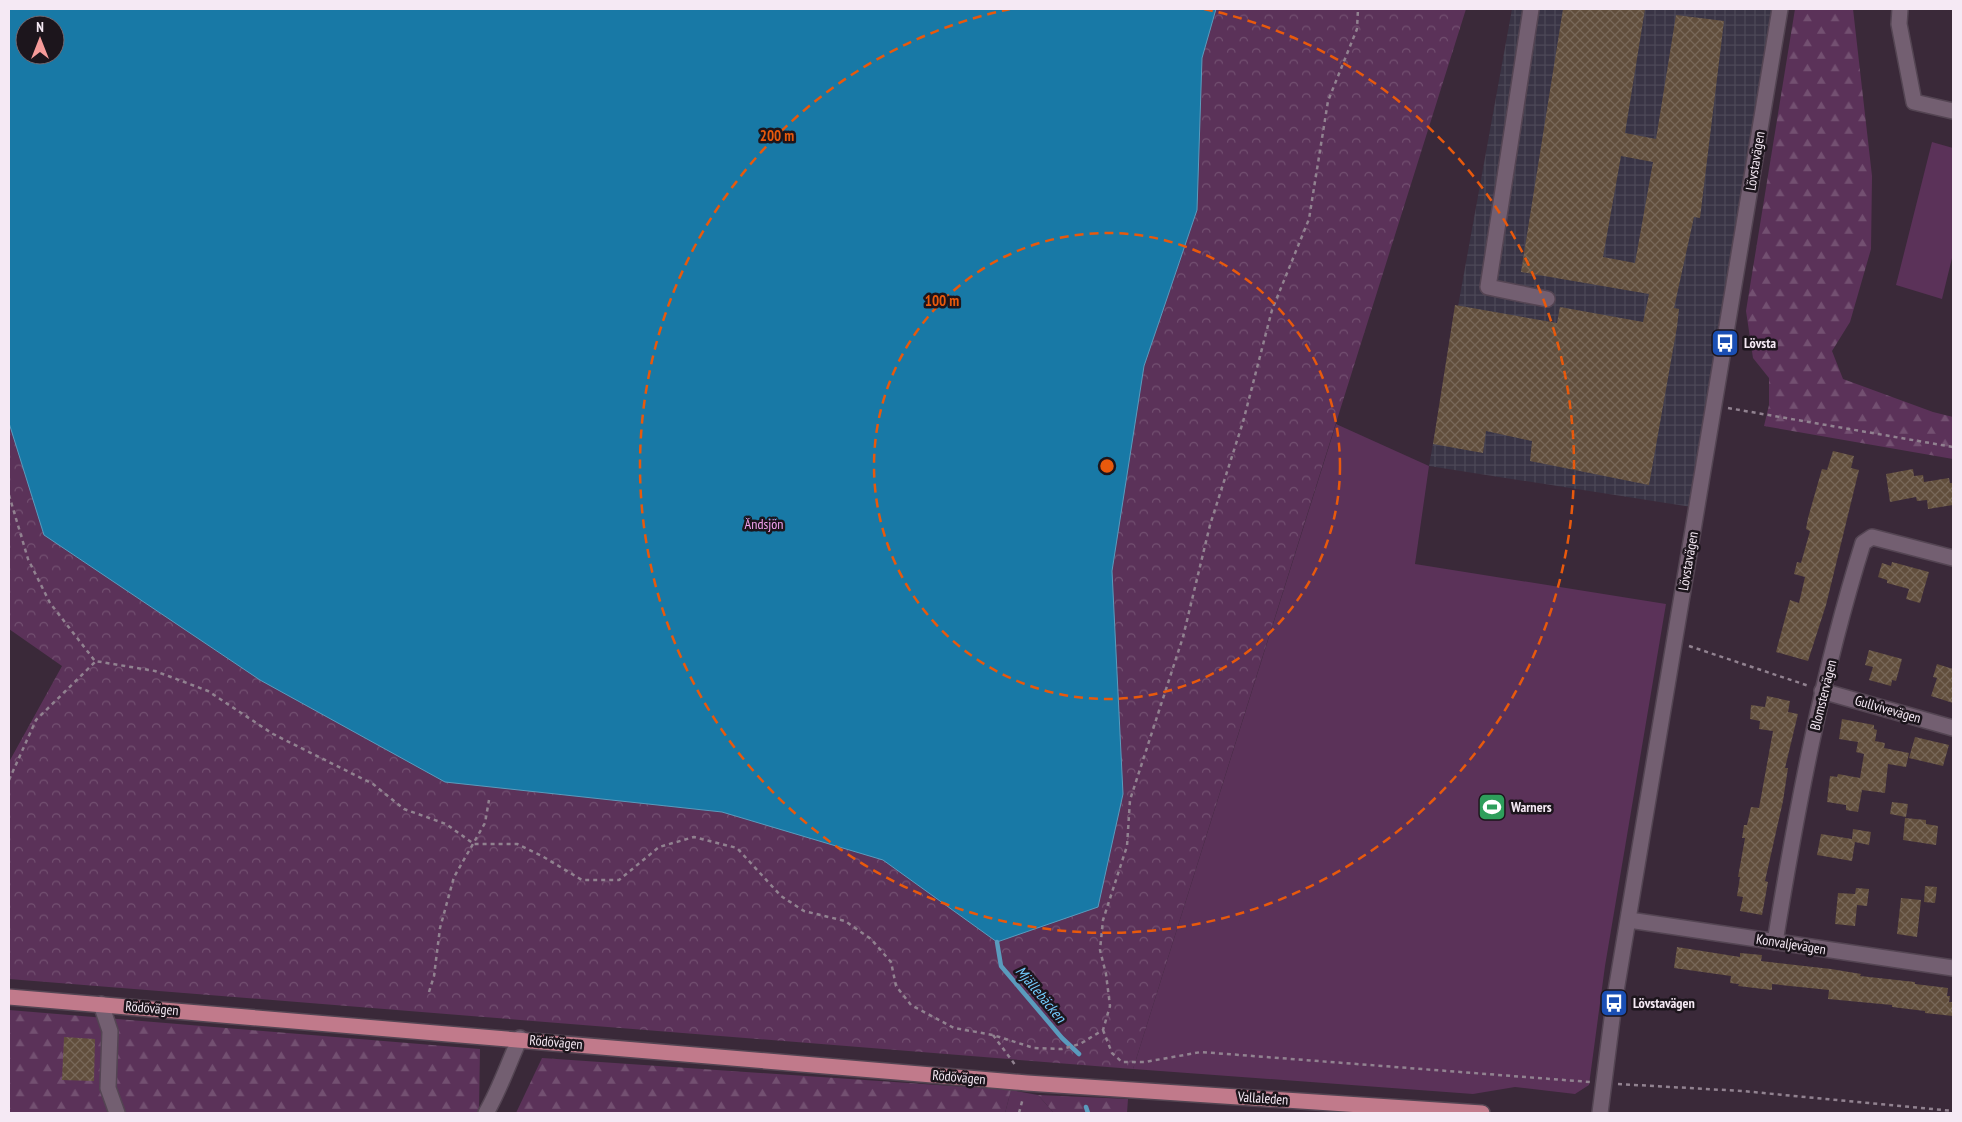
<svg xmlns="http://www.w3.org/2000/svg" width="1962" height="1122" viewBox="0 0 1962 1122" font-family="'PT Sans Narrow',sans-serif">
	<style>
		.industrial { fill: url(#industrial-grid) }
		.green { fill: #5b3259 }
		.forest { fill: url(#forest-firs) }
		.park { fill: url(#park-crowns); fill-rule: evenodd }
		.water { fill: #1879a6; stroke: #5a9bbd; fill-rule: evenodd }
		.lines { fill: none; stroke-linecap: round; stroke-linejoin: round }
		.stream { stroke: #5a9bbd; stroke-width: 4.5 }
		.building { fill: url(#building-cross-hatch); fill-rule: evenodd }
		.minor-casing { stroke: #544553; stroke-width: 18 }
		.major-casing { stroke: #544553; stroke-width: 18 }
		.path { stroke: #918290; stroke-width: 2.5; stroke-dasharray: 4 4; stroke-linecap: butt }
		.minor { stroke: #735f71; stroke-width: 15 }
		.major { stroke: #c17a8b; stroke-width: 15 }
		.ring { fill: none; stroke: #e8590c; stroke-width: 2.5; stroke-dasharray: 9 6 }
		.labels { text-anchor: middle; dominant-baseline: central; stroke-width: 5; stroke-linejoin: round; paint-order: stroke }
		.street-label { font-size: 14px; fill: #f5e9f4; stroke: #1c151c }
		.poi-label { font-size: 14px; font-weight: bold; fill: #f5e9f4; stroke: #1c151c; text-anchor: start }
		.park-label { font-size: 14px; fill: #f3a0ee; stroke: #1c151c }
		.water-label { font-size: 15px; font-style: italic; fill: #73ccfe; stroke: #1c151c }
		.centre { fill: #e8590c; stroke: #1c151c; stroke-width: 2.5 }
		.ring-label { font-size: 15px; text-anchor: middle; font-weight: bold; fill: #e8590c; stroke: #1c151c; stroke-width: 5; stroke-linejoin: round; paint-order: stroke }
	</style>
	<defs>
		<pattern id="industrial-grid" width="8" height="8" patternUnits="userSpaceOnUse" patternTransform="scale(1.25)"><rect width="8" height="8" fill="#393445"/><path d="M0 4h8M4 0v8" fill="none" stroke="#4c4857"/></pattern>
		<pattern id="forest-firs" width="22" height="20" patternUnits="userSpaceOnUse" patternTransform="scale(1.25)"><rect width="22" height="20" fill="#5b3259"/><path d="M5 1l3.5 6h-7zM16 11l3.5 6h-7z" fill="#735071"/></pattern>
		<pattern id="park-crowns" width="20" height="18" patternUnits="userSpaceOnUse" patternTransform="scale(1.25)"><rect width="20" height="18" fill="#5b3259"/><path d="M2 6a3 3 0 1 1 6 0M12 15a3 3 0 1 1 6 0" fill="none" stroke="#735071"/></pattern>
		<pattern id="building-cross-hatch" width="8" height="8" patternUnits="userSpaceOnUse" patternTransform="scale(1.25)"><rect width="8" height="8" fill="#614e3c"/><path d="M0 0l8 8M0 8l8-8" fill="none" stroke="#786859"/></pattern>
	</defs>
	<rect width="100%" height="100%" fill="#3a2939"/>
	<path class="industrial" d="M1512 9H1780L1698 508 1429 466Z"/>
	<path class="green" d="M1932 142 1953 148V254L1942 299 1896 285Z
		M1336 424 1429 466 1415 564 1666 604 1605 966 1589 1085 1575 1094 1515 1087 1473 1094 1133 1069Z
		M1011 1090 1038 1095 1054 1113H1005Z"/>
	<path class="forest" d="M1795 9H1853L1872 176 1871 249 1850 322 1832 351 1843 379 1933 412 1953 417V459L1764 426 1769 405V378L1753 358 1746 311Z
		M9 1010 480 1049 479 1111 476 1113H9Z
		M542 1058 1011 1090 1005 1113H516Z
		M1038 1095 1128 1099 1127 1113H1054Z"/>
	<path class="park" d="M9 9H1466L1133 1069 9 979V762L62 666 9 629ZM25 25H55V55H25Z"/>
	<path class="water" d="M9 9H1216L1202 58 1197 210 1144 366 1112 571 1123 794 1098 907 997 942 883 860 722 812 445 782 260 680 44 535 9 423ZM25 25H55V55H25Z"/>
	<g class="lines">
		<path class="stream" d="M997 942 1001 966 1062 1038 1079 1054
			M1086 1107 1088 1113"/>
	</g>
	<path class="building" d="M1563 9H1645L1625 133 1656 139 1676 15 1724 21 1700 218 1694 217 1674 308 1679 309 1677 327 1649 485 1530 461 1532 441 1486 431 1483 453 1433 444 1455 305 1557 323 1560 307 1643 322 1649 294 1521 272ZM1621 156 1653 162 1635 263 1603 257Z
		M1833 451 1854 456 1851 468 1859 470 1826 605 1808 661 1776 652 1790 600 1799 603 1805 577 1794 574 1797 562 1801 563 1810 531 1806 529 1808 518 1822 469 1827 470Z
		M1913 469 1914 476 1923 475 1924 482 1949 478 1950 483H1953V505L1928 509 1927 500 1917 501 1916 497 1890 502 1886 474Z
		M1892 562 1929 572 1920 603 1906 599 1909 589 1887 583V580L1878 577 1882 563 1891 566Z
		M1869 650 1902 659 1896 681 1892 680 1891 686 1869 680 1873 667 1865 665Z
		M1937 664 1953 669V703L1931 696 1937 678 1933 677Z
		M1767 696 1790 701 1788 712 1798 714 1785 768H1788L1783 801 1765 881 1768 882 1762 915 1740 911 1743 897 1737 896 1740 877H1738L1745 838H1742L1744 825H1747L1751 807 1759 808 1773 731 1759 729 1760 721 1750 719 1751 705 1765 707Z
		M1842 719 1874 725V729L1877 730 1875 741 1885 743 1884 748 1909 753 1906 767 1888 764 1885 793 1862 790 1858 812 1846 810V805L1827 802 1830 776 1837 777 1838 774 1860 778 1864 754 1856 752 1858 742 1839 739Z
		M1915 737 1949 745 1943 766 1909 758Z
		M1892 802 1908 804 1906 817 1890 814Z
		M1905 818 1926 820V824L1938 826 1936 845 1903 840Z
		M1853 829 1871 832 1869 845 1855 842 1852 861 1817 855 1821 834 1852 839Z
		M1925 886 1937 887 1935 903 1924 902Z
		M1856 888 1869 889 1867 906 1857 905 1855 926 1835 924 1838 893 1855 894Z
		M1901 898 1921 900 1917 937 1897 934Z
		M1677 947 1740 957V953L1762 955 1761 961 1831 969 1861 974 1860 976 1915 982V984L1948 988 1947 996H1950L1949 1002H1953V1016L1925 1013V1011L1892 1007V1005L1828 999 1829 990 1772 984V990L1738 986 1739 984 1730 983 1731 976 1674 968Z
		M64 1037 95 1039 94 1081 62 1080Z"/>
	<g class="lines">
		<g class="minor-casing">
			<path id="minor" d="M1531 9 1488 287 1547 299
				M1900 9 1899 24 1914 102 1953 111
				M1822 691 1953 728
				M1629 920 1953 968
				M1775 942C1797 807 1822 674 1863 543L1872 537 1953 558
				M101 1004 110 1031 108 1088 117 1113
				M486 1113C500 1089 508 1064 520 1038
				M1600 1113 1614 1003 1780 9"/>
		</g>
		<g class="major-casing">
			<path id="major" d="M9 997 1027 1083 1482 1113"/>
		</g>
		<path class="path" d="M1728 408 1953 447
			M9 495 28 559 50 603 95 661 155 671 208 691 273 734 373 784 404 809 446 824 474 844H517L542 856 582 880H619L659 847 694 837 737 848 781 896 804 911 845 921 871 939 891 962 896 986 911 1005 954 1028 993 1035 1034 1048 1062 1049 1080 1044 1103 1030 1110 1006 1106 974 1100 950 1103 920 1127 846 1130 800 1183 637 1210 525 1243 422 1272 310 1309 219 1328 101 1357 29 1358 9
			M1689 646 1809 686
			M9 780 36 720 95 662
			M429 992 434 976 440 928 454 877 485 823 489 800
			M1103 1030 1112 1053 1122 1062H1145L1201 1052 1590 1082
			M993 1035 1016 1066
			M1618 1084 1742 1091 1953 1111
			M1019 1113 1023 1098"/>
		<use href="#minor" class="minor"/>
		<use href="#major" class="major"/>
	</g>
	<g class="ring">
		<circle cx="1107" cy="466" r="233"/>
		<path d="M1204 9A467 467 0 1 1 1010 9"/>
	</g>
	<defs>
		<g id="bus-square" transform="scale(1.4375)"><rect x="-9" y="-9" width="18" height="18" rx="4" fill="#1a4fb4" stroke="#1c151c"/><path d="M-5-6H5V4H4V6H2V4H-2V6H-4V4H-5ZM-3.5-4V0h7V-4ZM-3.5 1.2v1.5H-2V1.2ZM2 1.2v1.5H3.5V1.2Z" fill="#fff"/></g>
		<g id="stadium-square" transform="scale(1.4375)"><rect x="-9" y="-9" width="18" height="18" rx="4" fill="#2e9e5b" stroke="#1c151c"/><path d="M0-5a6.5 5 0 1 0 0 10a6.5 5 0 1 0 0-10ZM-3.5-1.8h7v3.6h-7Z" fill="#fff"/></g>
	</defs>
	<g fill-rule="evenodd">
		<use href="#bus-square" x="1725" y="343"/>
		<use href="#stadium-square" x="1492" y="807"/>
		<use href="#bus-square" x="1614" y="1003"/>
	</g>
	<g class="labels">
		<g class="street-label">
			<text transform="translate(1755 161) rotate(-81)">Lövstavägen</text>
			<text transform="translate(1688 561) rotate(-80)">Lövstavägen</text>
			<text transform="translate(1823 695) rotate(-76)">Blomstervägen</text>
			<text transform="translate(1888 709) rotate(16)">Gullvivevägen</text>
			<text transform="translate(1791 944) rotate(9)">Konvaljevägen</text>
			<text transform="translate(152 1008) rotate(5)">Rödövägen</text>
			<text transform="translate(556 1042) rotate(5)">Rödövägen</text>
			<text transform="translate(959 1077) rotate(5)">Rödövägen</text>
			<text transform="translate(1263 1098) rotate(4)">Vallaleden</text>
		</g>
		<g class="poi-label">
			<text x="1744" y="343">Lövsta</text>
			<text x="1511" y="807">Warners</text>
			<text x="1633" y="1003">Lövstavägen</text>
		</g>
		<g class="park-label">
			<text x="764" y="524">Ändsjön</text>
		</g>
		<g class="water-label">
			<text transform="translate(1041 994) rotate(50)">Mjällebäcken</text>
		</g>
	</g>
	<circle cx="1107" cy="466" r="8" class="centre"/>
	<g class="ring-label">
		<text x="777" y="141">200 m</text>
		<text x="942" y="306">100 m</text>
	</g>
	<rect width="1962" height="1122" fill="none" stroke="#f5e9f4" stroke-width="20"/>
	<g transform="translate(40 40)"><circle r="24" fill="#1c151c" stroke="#736a72"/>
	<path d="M0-4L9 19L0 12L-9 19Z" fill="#f59b9a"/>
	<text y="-8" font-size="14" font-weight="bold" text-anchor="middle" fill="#f5e9f4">N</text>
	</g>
</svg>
